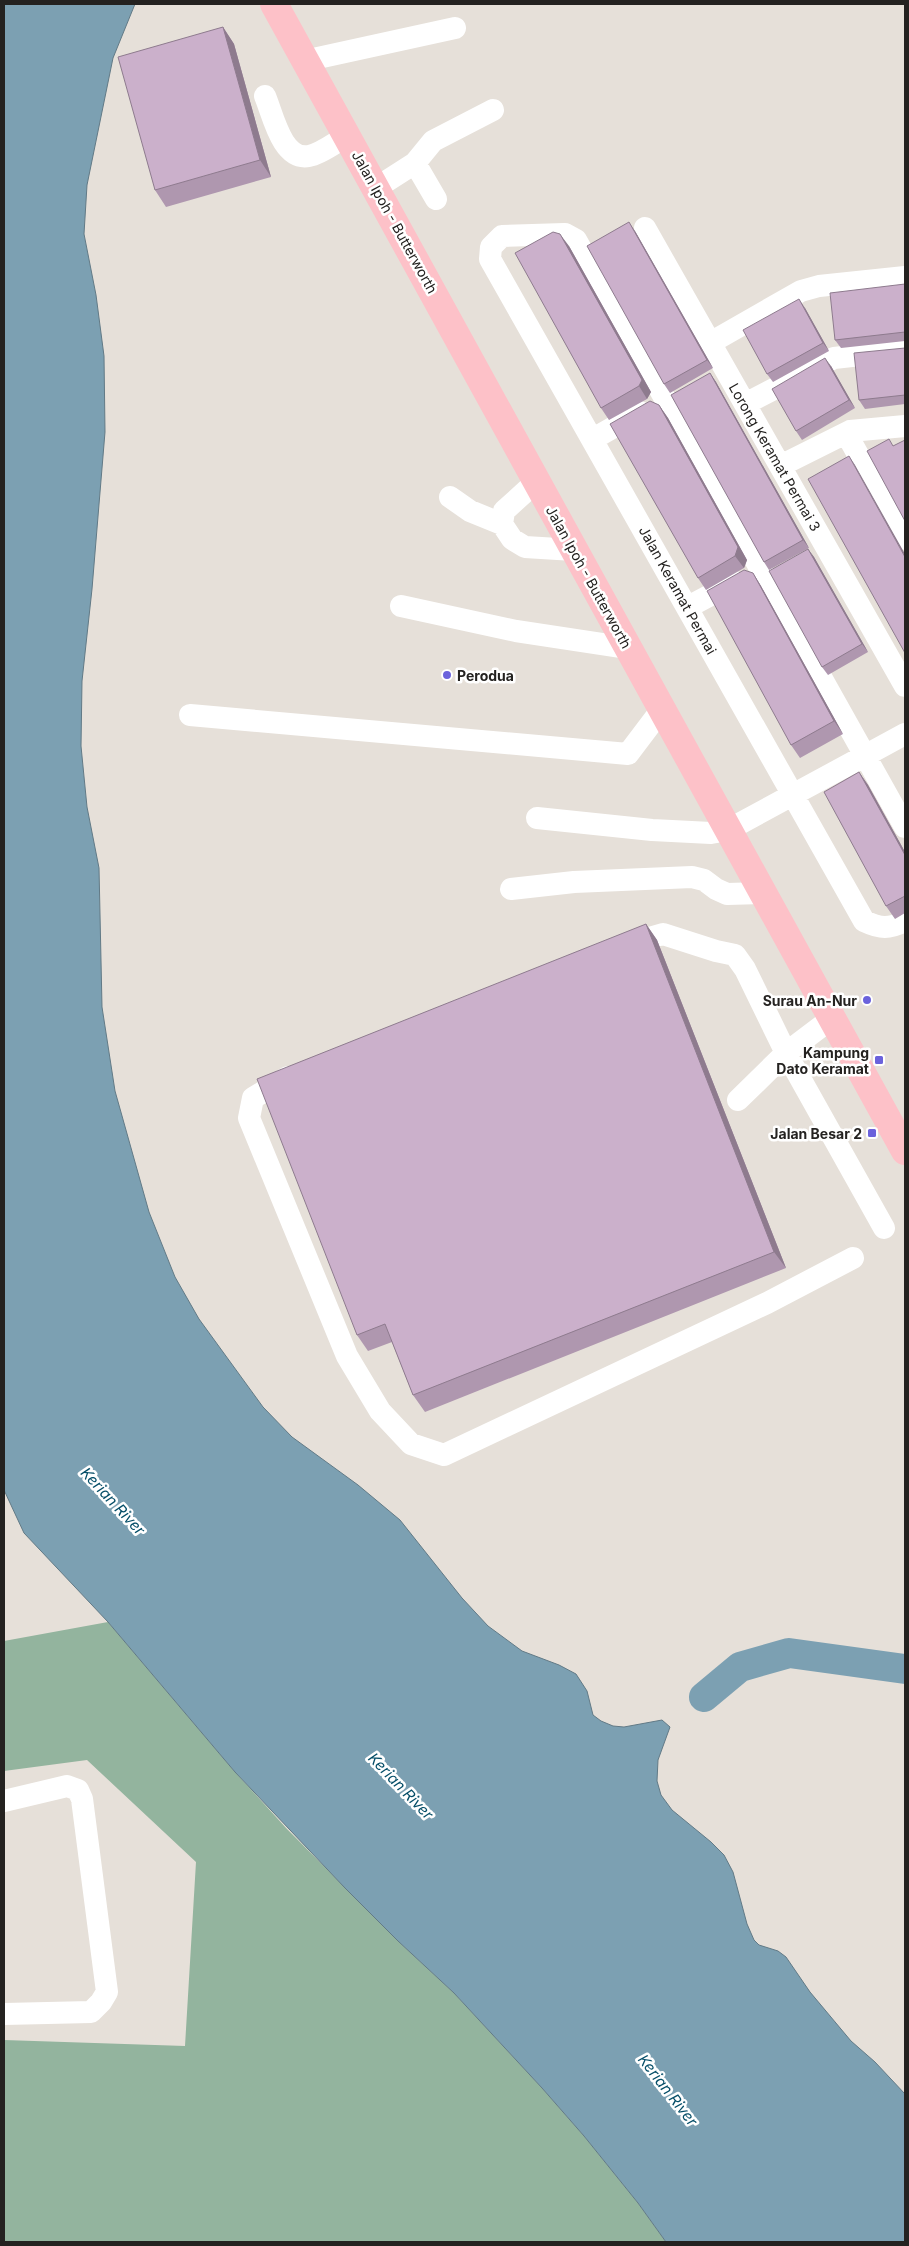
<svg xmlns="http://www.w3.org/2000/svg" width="909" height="2246" viewBox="0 0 909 2246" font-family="Inter,sans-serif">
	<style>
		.forest { fill: #93b49e }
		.water { fill: #7ca0b2; stroke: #627a86 }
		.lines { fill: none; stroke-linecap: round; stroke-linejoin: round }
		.river { stroke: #7ca0b2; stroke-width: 30 }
		.minor { stroke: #fff; stroke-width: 22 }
		.highway { stroke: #fdc1c8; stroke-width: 28 }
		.wall { fill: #af97af }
		.shaded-wall { fill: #8e7b8e }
		.building { fill: #cbb0cb; stroke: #8e7b8e }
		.poi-dot { fill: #6b62dc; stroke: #fff; stroke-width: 2 }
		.labels { text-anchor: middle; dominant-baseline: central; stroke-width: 5; stroke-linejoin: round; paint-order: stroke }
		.street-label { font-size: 14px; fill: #242220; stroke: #fff }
		.poi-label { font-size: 14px; font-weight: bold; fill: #242220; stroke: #fff; text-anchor: end }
		.water-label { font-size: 15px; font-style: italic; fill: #054e68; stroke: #fff }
	</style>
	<rect width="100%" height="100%" fill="#e6e0d9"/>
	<path class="forest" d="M108 1622 235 1772 286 1828 398 1941 454 1993 542 2088 584 2136 638 2203 666 2242H4V2040L185 2046 196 1862 87 1760 4 1771V1641Z"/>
	<path class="water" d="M4 4H135L113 58 87 185 84 234 96 295 104 356 105 432 92 589 82 681 81 746 87 807 99 868 102 1007 115 1091 149 1212 175 1277 199 1319 263 1407 292 1437 358 1485 400 1520 462 1598 488 1626 522 1651 559 1665 576 1674 587 1691 593 1715 601 1721 613 1726 624 1727 662 1720 670 1727 658 1760 657 1781 661 1795 672 1810 711 1842 724 1855 733 1872 747 1924 754 1940 759 1945 778 1951 786 1957 810 1992 851 2041 875 2062 905 2094V2242H666L638 2203 584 2136 542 2088 454 1993 398 1941 345 1888 235 1772 108 1622 24 1533 4 1490Z"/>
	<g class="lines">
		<path class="river" d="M704 1697 740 1667 789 1653 905 1669"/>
		<path class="minor" d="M304 61 455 28
			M265 96C273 115 282 161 309 156 321 154 336 142 347 136
			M415 163 436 199
			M376 188 415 163 433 141 493 110
			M645 228 905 686
			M710 343 801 291 819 286 905 277
			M745 404 834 358 905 350
			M846 433 905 539
			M593 439 640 412
			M780 466 850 431 905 426
			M537 481 504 511 502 524 512 539 525 547 574 550
			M450 497 470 511 502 524
			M401 606 516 631 628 648
			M688 607 735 582
			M190 715 628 754 662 709
			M537 818 652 830 711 833 728 830 905 734
			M905 827 576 240 565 234 502 236 491 247 490 259 864 921C881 929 889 929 905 921
			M511 889 574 882 692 877 704 880 716 889 727 894 762 893
			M625 945 663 934 716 951 735 955 745 969 786 1053 884 1228
			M288 1077 253 1098 249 1118 347 1356 380 1411 411 1444 444 1455 767 1303 853 1258
			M738 1100 786 1053 831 1019
			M4 1801 67 1786 78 1790 82 1799 107 1992 101 2002 91 2012 4 2014"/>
		<path class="highway" d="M274 4 905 1151"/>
	</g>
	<path class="wall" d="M223 27 234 44 271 177 166 207 155 190Z
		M635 231 713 368 670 393 664 384Z
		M569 246 651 392 647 399 609 420 601 408Z
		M905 284V341L841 348 835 340Z
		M805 308 829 351 773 382 767 374Z
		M905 348V404L865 409 859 400Z
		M831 366 855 408 802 440 796 431Z
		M710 373 716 382 809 548 769 570 764 562Z
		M659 405 668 418 747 560 744 568 706 590 698 578Z
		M808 549 814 557 868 652 828 675 822 667Z
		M753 573 761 586 843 734 800 758 791 745Z
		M859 772 868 785 905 852V913L895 919 886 906Z
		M646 924 657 940 786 1268 425 1412 413 1395 392 1342 368 1351 357 1335Z"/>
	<path class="shaded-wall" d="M223 27 234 44 271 177 260 160Z
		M629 222 635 231 713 368 707 360Z
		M560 234 569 246 651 392 647 399 639 386Z
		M799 299 805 308 829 351 823 343Z
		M825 358 831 366 855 408 849 400Z
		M710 373 716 382 809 548 803 540Z
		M659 405 668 418 747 560 744 568 735 556Z
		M849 456 855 465 905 554V557Z
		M808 549 814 557 868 652 862 644Z
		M753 573 761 586 843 734 834 721Z
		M859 772 868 785 905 852V855Z
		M646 924 657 940 786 1268 774 1252Z"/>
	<path class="building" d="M223 27 260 160 155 190 118 57Z
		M629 222 707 360 664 384 587 246Z
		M553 232 560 234 642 380 639 386 601 408 515 253Z
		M905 284V332L835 340 830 293Z
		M799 299 823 343 767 374 743 330Z
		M905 348V395L859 400 854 353Z
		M825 358 849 400 796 431 772 389Z
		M710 373 803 540 764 562 671 395Z
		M650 401 659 405 738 547 735 556 698 578 610 424Z
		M889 439 893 446 905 440V521L867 451Z
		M849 456 905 557V653L808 479Z
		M808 549 862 644 822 667 769 571Z
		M744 570 753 573 834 721 791 745 707 591Z
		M859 772 905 855V896L886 906 824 792Z
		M646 924 774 1252 413 1395 385 1324 357 1335 257 1079Z"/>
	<g class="poi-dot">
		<circle cx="447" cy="675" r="5"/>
		<circle cx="867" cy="1000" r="5"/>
		<rect x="874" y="1055" width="10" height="10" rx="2.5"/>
		<rect x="867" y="1128" width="10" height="10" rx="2.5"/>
	</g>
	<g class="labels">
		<g class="street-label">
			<text transform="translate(395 222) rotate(61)">Jalan Ipoh - Butterworth</text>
			<text transform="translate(775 457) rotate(60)">Lorong Keramat Permai 3</text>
			<text transform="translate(589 577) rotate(61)">Jalan Ipoh - Butterworth</text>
			<text transform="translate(678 590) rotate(61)">Jalan Keramat Permai</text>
		</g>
		<g class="poi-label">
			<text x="457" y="675" text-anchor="start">Perodua</text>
			<text x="857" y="1000">Surau An-Nur</text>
			<text x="869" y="1052">Kampung<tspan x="869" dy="16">Dato Keramat</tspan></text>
			<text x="862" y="1133">Jalan Besar 2</text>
		</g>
		<g class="water-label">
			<text transform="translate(113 1501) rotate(47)">Kerian River</text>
			<text transform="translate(401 1786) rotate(46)">Kerian River</text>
			<text transform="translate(668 2090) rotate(52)">Kerian River</text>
		</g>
	</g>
	<rect width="909" height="2246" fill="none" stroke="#242220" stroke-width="10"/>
</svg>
